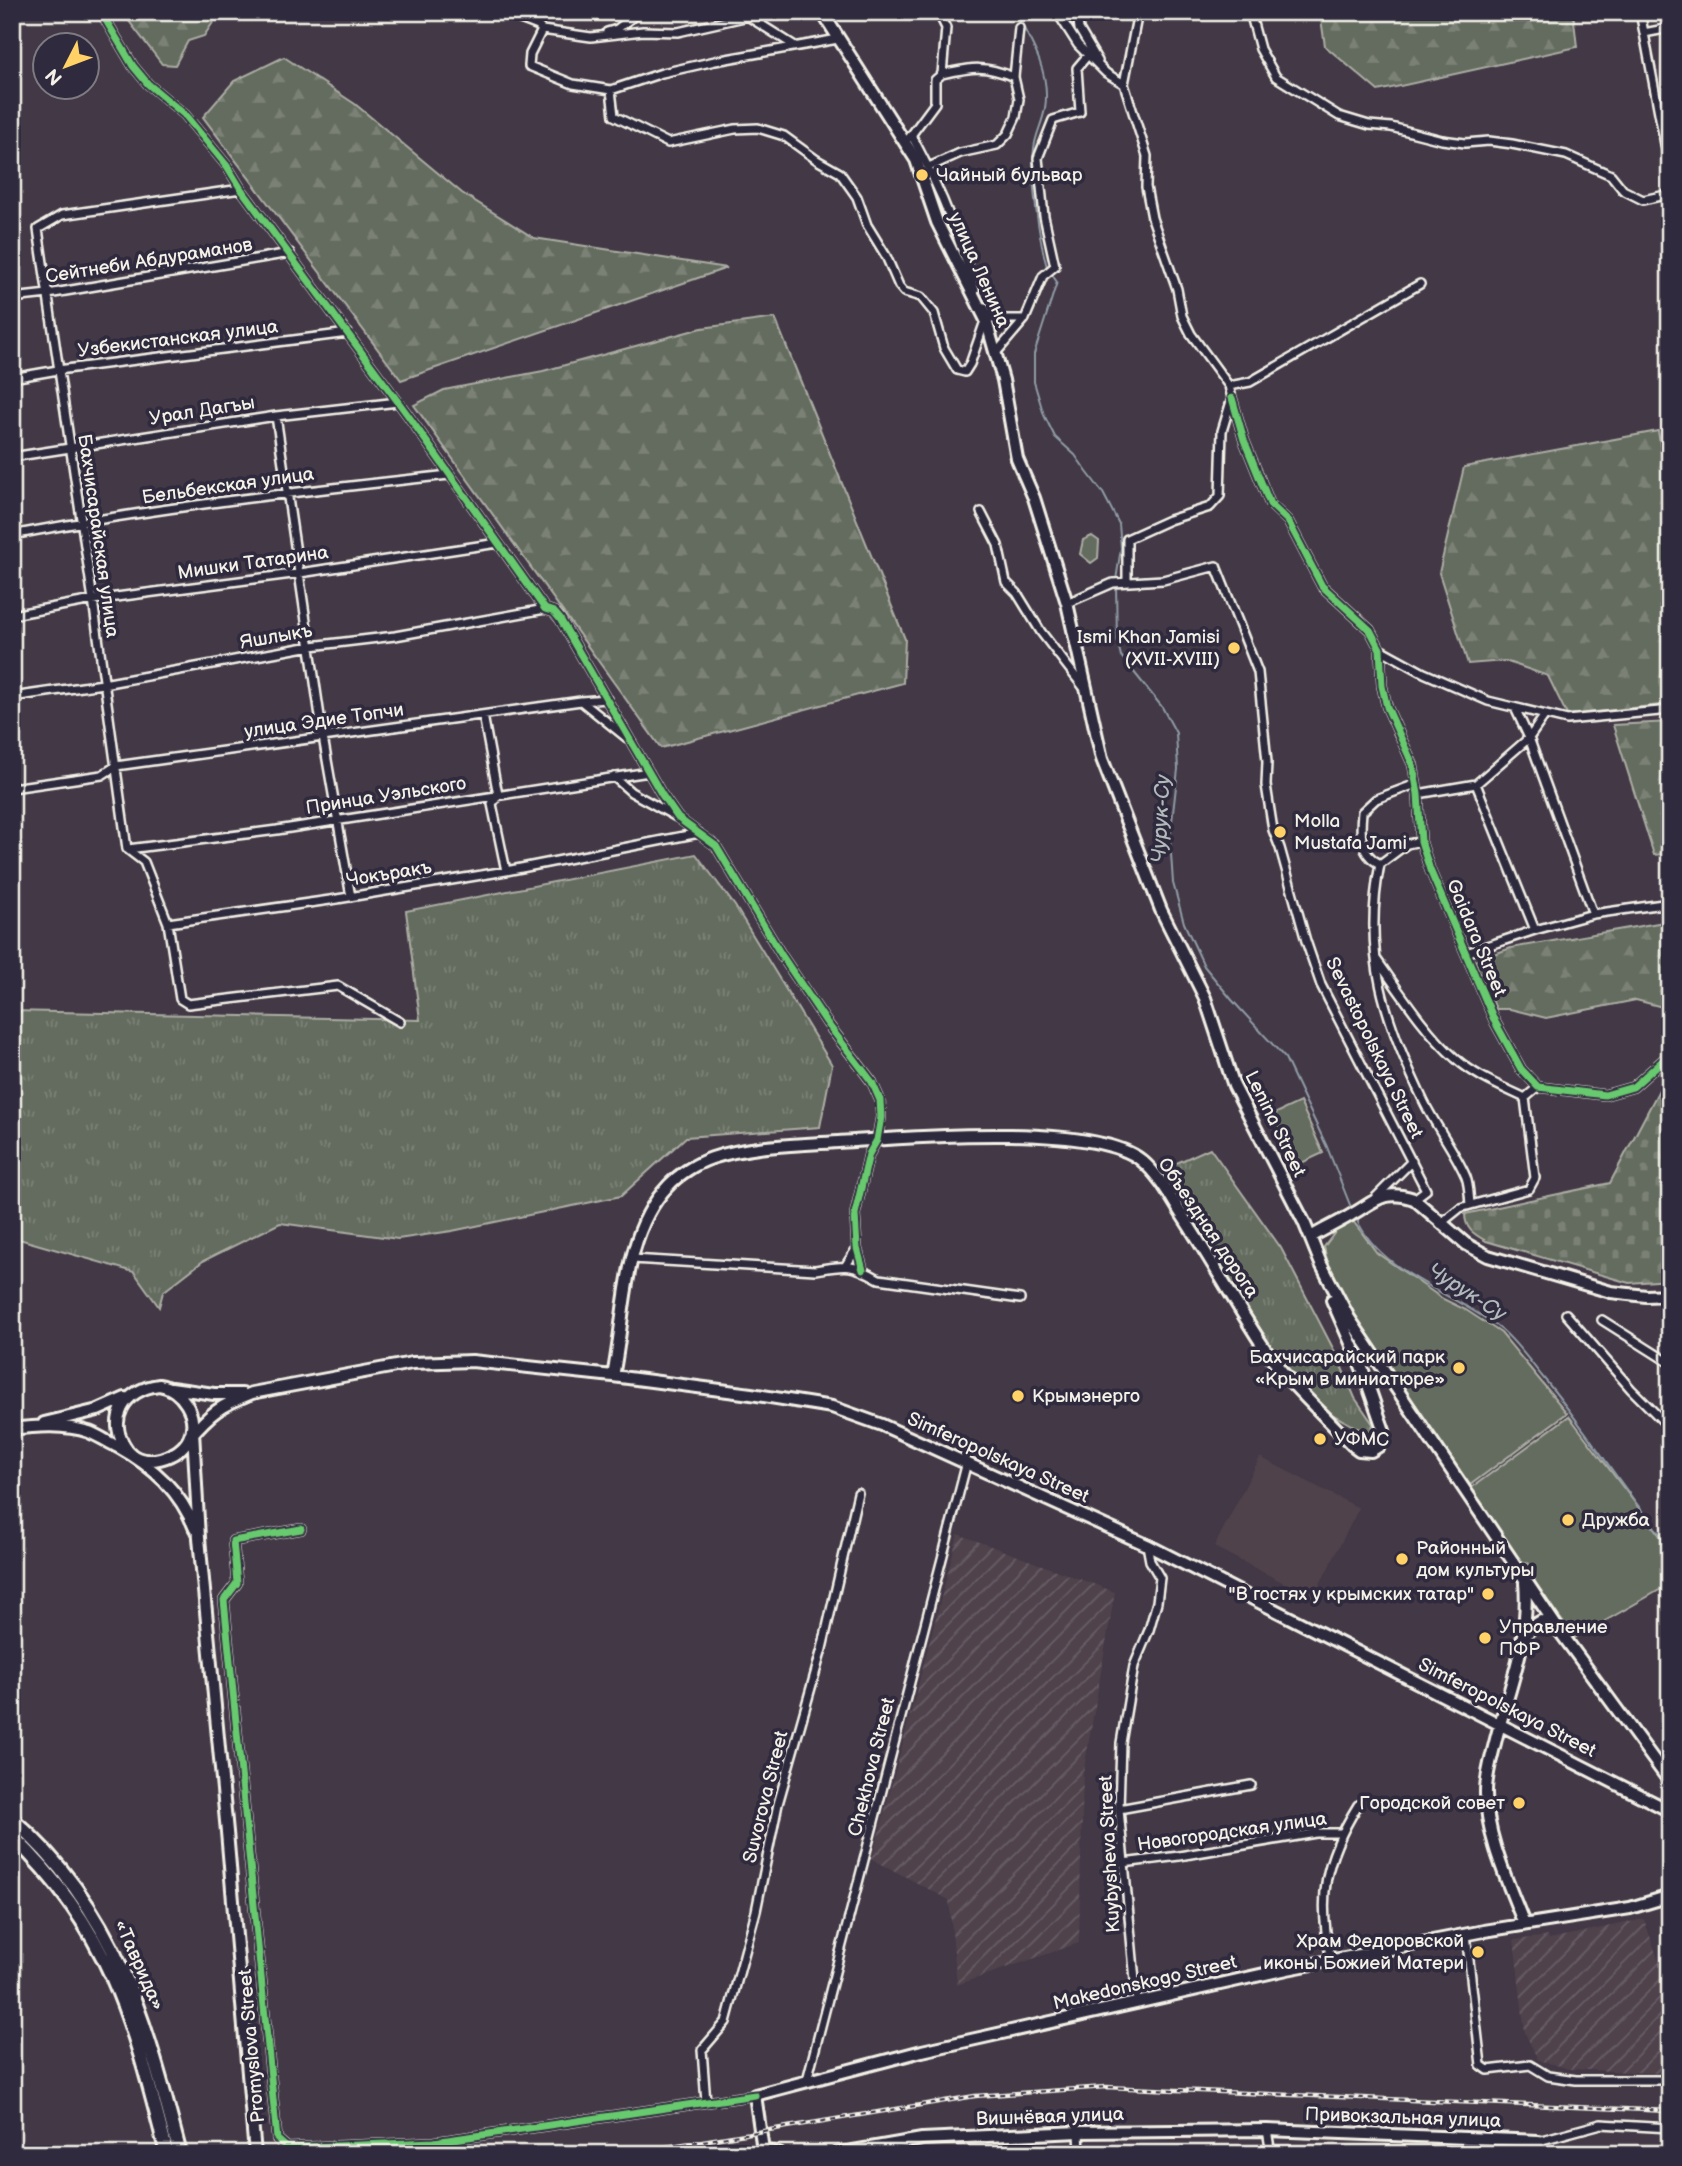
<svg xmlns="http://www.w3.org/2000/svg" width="1682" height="2166" viewBox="0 0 1682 2166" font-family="'Balsamiq Sans',sans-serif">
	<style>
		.built { fill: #4f424c }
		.industrial { fill: url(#industrial-furrows) }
		.grass { fill: url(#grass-tufts); stroke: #acaea4; stroke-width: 2 }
		.forest { fill: url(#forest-firs); stroke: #acaea4; stroke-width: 2 }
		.cemetery { fill: url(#cemetery-stones); stroke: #acaea4; stroke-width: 2 }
		.park { fill: #646c5f; stroke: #acaea4; stroke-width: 2 }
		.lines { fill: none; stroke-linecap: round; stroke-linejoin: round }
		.stream { stroke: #909ca5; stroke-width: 2 }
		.minor-casing { stroke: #f4f1e8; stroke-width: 12 }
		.secondary-casing { stroke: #f4f1e8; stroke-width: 16 }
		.trunk-casing { stroke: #f4f1e8; stroke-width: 18 }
		.minor { stroke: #2f2a3d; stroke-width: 7 }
		.secondary { stroke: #2f2a3d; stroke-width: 10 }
		.trunk { stroke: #2f2a3d; stroke-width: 12 }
		.rail-casing { stroke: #f4f1e8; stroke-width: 4.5 }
		.rail { stroke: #2f2a3d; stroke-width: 2; stroke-dasharray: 5; stroke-linecap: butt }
		.cycleway-casing { stroke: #2f2a3d; stroke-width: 11 }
		.cycleway { stroke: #67ca6e; stroke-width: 7 }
		.poi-dot { fill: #ffd166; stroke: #2f2a3d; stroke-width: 2.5 }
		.labels { text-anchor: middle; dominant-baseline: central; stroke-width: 7; stroke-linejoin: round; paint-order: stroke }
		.poi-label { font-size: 19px; fill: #f4f1e8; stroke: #2f2a3d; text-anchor: start }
		.street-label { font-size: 19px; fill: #f4f1e8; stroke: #2f2a3d }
		.water-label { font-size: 21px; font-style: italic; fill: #b1b9bb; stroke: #2f2a3d }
	</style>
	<defs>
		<pattern id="industrial-furrows" width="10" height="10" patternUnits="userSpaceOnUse" patternTransform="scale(1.75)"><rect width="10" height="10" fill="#4f424c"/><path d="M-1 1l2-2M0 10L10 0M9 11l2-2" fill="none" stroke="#695e66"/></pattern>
		<pattern id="grass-tufts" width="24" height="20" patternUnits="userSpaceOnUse" patternTransform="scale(1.75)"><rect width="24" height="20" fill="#646c5f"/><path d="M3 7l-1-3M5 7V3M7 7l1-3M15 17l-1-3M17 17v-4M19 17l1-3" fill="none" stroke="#7b8176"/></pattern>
		<pattern id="forest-firs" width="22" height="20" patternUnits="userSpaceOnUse" patternTransform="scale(1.75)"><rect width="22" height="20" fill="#646c5f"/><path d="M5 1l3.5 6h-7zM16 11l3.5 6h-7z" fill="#7b8176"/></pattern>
		<pattern id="cemetery-stones" width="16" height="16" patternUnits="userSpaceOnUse" patternTransform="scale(1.75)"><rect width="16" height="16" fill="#646c5f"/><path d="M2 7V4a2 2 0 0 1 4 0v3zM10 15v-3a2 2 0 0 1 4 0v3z" fill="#7b8176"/></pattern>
	</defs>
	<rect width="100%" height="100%" fill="#423846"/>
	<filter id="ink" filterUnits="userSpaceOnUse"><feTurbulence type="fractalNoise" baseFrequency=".0143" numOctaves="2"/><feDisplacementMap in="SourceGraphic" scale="14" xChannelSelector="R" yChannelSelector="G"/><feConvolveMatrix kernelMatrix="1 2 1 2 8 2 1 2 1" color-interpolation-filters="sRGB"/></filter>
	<g filter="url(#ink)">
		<path class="built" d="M1260 1457 1359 1508 1313 1598 1214 1547Z"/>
		<path class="industrial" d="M958 1534 1115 1592 1083 1775 1079 1943 957 1985 949 1900 872 1859Z
			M1644 1919 1670 1993V2074L1569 2069 1538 2060 1525 2033 1514 1940 1548 1936 1549 1939Z"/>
		<path class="grass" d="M696 854 735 906 832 1065 820 1127 686 1137 621 1196 452 1231 398 1239 280 1223 203 1261 163 1292 159 1307 134 1272 12 1237V1011L420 1020 406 911Z
			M1210 1148 1281 1248 1336 1354 1355 1398 1373 1424 1370 1435 1326 1411 1278 1360 1161 1170Z"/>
		<path class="forest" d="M122 12H215L218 15 204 36 188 41 175 65 162 64Z
			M1320 12H1573L1577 47 1378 91 1325 46Z
			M284 57 355 104 462 193 534 238 727 268 401 380 203 117 234 81Z
			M775 318 905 639 903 683 661 748 414 405 444 390 543 371 702 328Z
			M1658 431 1670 501V704L1567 715 1548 676 1505 661 1468 664 1439 573 1464 467Z
			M1670 722V853L1654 855 1613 725Z
			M1670 921V1009L1636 1000 1546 1018 1510 1009H1496L1474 961 1511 948Z"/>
		<path class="cemetery" d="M1670 1069V1280L1629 1283 1486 1241C1474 1234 1465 1229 1465 1214L1610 1183Z"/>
		<path class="park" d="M1092 536 1099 541 1098 558 1091 563 1080 554 1083 540Z
			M1300 1102 1323 1153 1295 1166 1272 1115Z
			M1353 1221 1377 1253 1443 1299 1466 1310 1501 1333 1567 1413 1470 1485C1445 1450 1420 1414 1396 1379 1368 1339 1333 1296 1324 1247L1339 1227Z
			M1569 1416 1670 1549V1584L1575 1638 1534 1583 1535 1574 1528 1563 1519 1562 1467 1491Z"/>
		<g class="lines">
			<path class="stream" d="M1015 12C1031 41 1051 73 1045 108 1043 122 1035 135 1034 149 1030 177 1039 239 1047 267
				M1050 272 1057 282 1034 354V382L1044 415 1055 437 1075 455 1087 472 1103 493 1119 524 1121 548 1116 580
				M1116 585 1117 640 1121 656 1162 707 1176 733 1178 769 1170 839 1173 883 1184 923 1204 966 1232 1000 1285 1058 1327 1147 1352 1210
				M1356 1218C1381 1275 1456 1293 1502 1330 1516 1342 1529 1360 1541 1375 1587 1429 1623 1491 1670 1546"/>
			<g class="minor-casing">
				<path id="minor" d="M101 12 133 66 148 84 185 115 227 166 241 189 407 414 545 609 554 612 560 619 662 795 678 818 716 846 782 956 827 1023 872 1082 880 1100 881 1117 877 1140 869 1154 855 1214 857 1248 863 1270
					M502 12 538 26 542 30 591 37 643 31 678 32 749 16 750 12
					M741 12 795 46
					M1057 12 1078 45 1106 73 1124 84 1147 156 1146 187 1152 218 1177 289 1182 316 1191 334 1229 386 1232 398 1222 431 1220 496 1210 507 1169 520 1127 539V582
					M1077 12 1079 29 1098 61
					M1250 12 1260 49 1276 77 1339 116 1369 125 1391 127 1442 140 1465 143 1489 141 1512 144 1566 155 1611 175 1623 190 1643 200 1670 194
					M1640 12 1670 171
					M542 30 530 54 529 66 573 84 611 90 662 73 715 61 838 39
					M607 32 617 29 639 12
					M1644 33 1670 28
					M942 74C974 67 984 65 1014 77
					M1124 84 1138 12
					M611 90 614 116 668 143 735 129 758 128 784 136 817 160 840 173 857 197 867 225 886 256 899 286 904 292 921 297 934 313 944 348 957 370 965 372 970 364 985 321
					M912 136C940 188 959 234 975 290
					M909 138 935 103V80L942 74 946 28 938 12
					M929 167 960 153 997 145 1008 134 1016 117 1019 99 1014 77 1019 28
					M12 298 48 294 290 253
					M984 307 992 319H1025
					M996 353 1025 319 1043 276 1055 266 1044 216 1038 158 1053 120 1080 112 1077 68 1088 55
					M12 378 58 370 348 333
					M1229 386 1250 382 1420 284
					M1232 398 1244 440 1270 504 1288 521 1322 586 1370 630 1380 649 1382 686 1387 707 1413 765 1418 794 1421 841 1430 870 1495 1022 1521 1069 1538 1087 1605 1095 1633 1087 1670 1054
					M276 416 323 737 351 897
					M12 457 276 416 398 402
					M981 512 998 545 1006 582 1017 593 1041 632 1085 689
					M12 535C157 507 303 491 449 475
					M1067 603 1113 583 1163 580 1216 566 1258 672 1267 762 1266 785 1273 830 1280 848 1306 941 1321 985 1426 1190 1414 1199
					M12 615 93 600 300 573 498 543
					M1380 649 1424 673 1488 701 1567 720 1670 710
					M12 697 103 684 311 646 395 636 545 609
					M581 701 607 699
					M1515 708 1529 738 1593 914
					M483 715 498 795 492 804 506 871
					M614 777 631 792 678 818
					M1416 784 1376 799 1362 812C1360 833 1359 854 1380 864L1407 844 1421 841
					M1476 784 1535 930
					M12 788 102 775 116 766 581 701 627 738
					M1418 794 1476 784 1529 738 1545 715
					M127 849 93 600 38 229 62 215 241 189
					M127 849 144 862 168 923 337 899 506 871 699 833
					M128 849 277 830 649 772
					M1380 864C1362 955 1385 1021 1424 1102 1436 1127 1455 1151 1466 1177 1469 1185 1469 1195 1470 1204
					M168 923 180 999 188 1004 338 986 400 1022
					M1466 953 1535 930 1593 914 1670 903
					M1377 960C1399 991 1427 1034 1455 1058 1475 1076 1500 1086 1525 1098
					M1375 1198 1412 1161
					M1440 1224 1460 1208 1529 1189 1535 1178 1525 1098 1538 1087
					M632 1259 815 1270C846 1265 851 1263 879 1279L1020 1299
					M846 1265 857 1248
					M1566 1314 1631 1389 1670 1428
					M1602 1320 1670 1363
					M301 1529 233 1541 237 1583 224 1600 277 2139 287 2148 434 2142 755 2095
					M1119 1809 1251 1785
					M1123 1863 1179 1856 1316 1833H1340
					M1466 1934 1481 2065 1488 2070 1530 2065 1548 2076 1576 2080H1670
					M1331 1960C1317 1898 1324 1860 1358 1805
					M1137 2002 1119 1809 1121 1743 1134 1666 1149 1630 1157 1602 1160 1578 1150 1561 1147 1545
					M807 2080 967 1462
					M706 2102 702 2050 726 2022 756 1911 778 1804 822 1649 858 1493
					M1267 2130 1271 2154
					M1079 2132 1080 2154
					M1538 2141 1601 2124 1670 2128"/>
			</g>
			<g class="secondary-casing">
				<path id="secondary" d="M822 12 916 160 937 222 986 320 1003 380 1017 459 1034 498 1067 603 1102 759 1161 910 1205 998 1234 1086 1304 1222 1321 1264 1349 1318 1561 1633 1670 1782
					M1311 1237C1324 1229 1338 1223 1351 1215 1376 1201 1382 1189 1414 1199L1466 1244 1488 1256 1611 1292 1646 1296 1670 1295
					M613 1376C626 1314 622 1234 668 1186 679 1174 697 1163 712 1158 752 1145 796 1145 838 1142 902 1138 1093 1121 1141 1160 1159 1175 1170 1196 1182 1215 1210 1258 1235 1303 1263 1346 1286 1382 1322 1412 1351 1444L1359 1450 1371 1451 1379 1446 1384 1431 1362 1368 1332 1300
					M159 1385C181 1388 200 1416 189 1438 180 1458 143 1469 128 1451 105 1421 124 1389 159 1385Z
					M171 1388 214 1394H242
					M44 1423 98 1410 125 1398
					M12 1429C37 1426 65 1424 89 1432 99 1436 108 1442 118 1447 154 1467 180 1491 195 1529
					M193 1431 199 1538 227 1832 255 2154
					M189 1438C210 1413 221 1405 252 1393L412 1363 472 1361 613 1376 751 1394 832 1407 882 1425 1147 1545 1670 1811
					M1526 1636 1531 1627 1541 1621 1549 1623 1556 1629
					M1524 1924C1509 1885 1485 1834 1486 1791 1486 1774 1492 1756 1496 1739 1510 1684 1530 1641 1525 1582
					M779 2154 763 2150 755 2095 922 2051 1287 1969 1484 1931 1630 1908 1670 1896
					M836 2154 922 2139 1079 2132 1267 2130 1538 2141 1541 2154"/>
			</g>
			<g class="trunk-casing">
				<path id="trunk" d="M12 1819C117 1909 147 2026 180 2154
					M12 1836C112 1931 134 2026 167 2154"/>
			</g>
			<use href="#minor" class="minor"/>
			<use href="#secondary" class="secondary"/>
			<use href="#trunk" class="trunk"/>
			<g class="rail-casing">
				<path id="rail" d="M624 2154 975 2096 1106 2087 1670 2111"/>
			</g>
			<use href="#rail" class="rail"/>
			<g class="cycleway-casing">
				<path id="cycleway" d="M101 12 133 66 148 84 185 115 227 166 241 189 407 414 545 609 554 612 560 619 662 795 678 818 716 846 782 956 827 1023 872 1082 880 1100 881 1117 877 1140 869 1154 855 1214 857 1248 863 1270
					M1232 398 1244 440 1270 504 1288 521 1322 586 1370 630 1380 649 1382 686 1387 707 1413 765 1418 794 1421 841 1430 870 1495 1022 1521 1069 1538 1087 1605 1095 1633 1087 1670 1054
					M301 1529 233 1541 237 1583 224 1600 277 2139 287 2148 434 2142 755 2095"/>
			</g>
			<use href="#cycleway" class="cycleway"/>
		</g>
	</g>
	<g class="poi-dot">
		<circle cx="922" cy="175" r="7"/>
		<circle cx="1234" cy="648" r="7"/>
		<circle cx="1280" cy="832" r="7"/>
		<circle cx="1459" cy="1368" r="7"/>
		<circle cx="1018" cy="1396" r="7"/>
		<circle cx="1320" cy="1439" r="7"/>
		<circle cx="1568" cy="1520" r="7"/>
		<circle cx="1402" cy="1559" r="7"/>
		<circle cx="1488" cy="1594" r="7"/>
		<circle cx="1485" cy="1638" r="7"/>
		<circle cx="1519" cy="1803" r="7"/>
		<circle cx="1478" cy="1952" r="7"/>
	</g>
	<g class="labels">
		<g class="poi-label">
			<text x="936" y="175">Чайный бульвар</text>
			<text x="1220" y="637" text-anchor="end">Ismi Khan Jamisi<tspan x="1220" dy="22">(XVII-XVIII)</tspan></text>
			<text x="1294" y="821">Molla<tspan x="1294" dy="22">Mustafa Jami</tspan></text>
			<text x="1445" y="1357" text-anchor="end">Бахчисарайский парк<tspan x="1445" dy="22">«Крым в миниатюре»</tspan></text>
			<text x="1032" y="1396">Крымэнерго</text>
			<text x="1334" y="1439">УФМС</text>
			<text x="1582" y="1520">Дружба</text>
			<text x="1416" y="1548">Районный<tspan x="1416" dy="22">дом культуры</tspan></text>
			<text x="1474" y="1594" text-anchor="end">"В гостях у крымских татар"</text>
			<text x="1499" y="1627">Управление<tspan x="1499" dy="22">ПФР</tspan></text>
			<text x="1505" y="1803" text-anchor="end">Городской совет</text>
			<text x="1464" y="1941" text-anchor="end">Xрам Федоровской<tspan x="1464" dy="22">иконы Божией Матери</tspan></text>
		</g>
		<g class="street-label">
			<text transform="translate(149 261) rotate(-9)">Сейтнеби Абдураманов</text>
			<text transform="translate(979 270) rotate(66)">улица Ленина</text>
			<text transform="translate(178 339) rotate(-7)">Узбекистанская улица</text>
			<text transform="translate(202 411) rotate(-9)">Урал Дагъы</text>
			<text transform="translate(228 486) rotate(-8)">Бельбекская улица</text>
			<text transform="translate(98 536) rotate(82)">Бахчисарайская улица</text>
			<text transform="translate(253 563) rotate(-8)">Мишки Татарина</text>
			<text transform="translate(276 637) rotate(-10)">Яшлыкъ</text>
			<text transform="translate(324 721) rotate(-8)">улица Эдие Топчи</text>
			<text transform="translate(386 796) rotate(-9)">Принца Уэльского</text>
			<text transform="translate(389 874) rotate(-9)">Чокъракъ</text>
			<text transform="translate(1476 938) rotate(67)">Gaidara Street</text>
			<text transform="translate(1374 1048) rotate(64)">Sevastopolskaya Street</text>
			<text transform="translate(1275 1124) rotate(64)">Lenina Street</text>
			<text transform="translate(1208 1228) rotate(56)">Объездная дорога</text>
			<text transform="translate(998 1458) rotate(24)">Simferopolskaya Street</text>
			<text transform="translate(1507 1708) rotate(27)">Simferopolskaya Street</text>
			<text transform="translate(872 1767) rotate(-76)">Chekhova Street</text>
			<text transform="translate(766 1797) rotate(-76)">Suvorova Street</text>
			<text transform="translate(1232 1832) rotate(-8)">Новогородская улица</text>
			<text transform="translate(1110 1854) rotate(-93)">Kuybysheva Street</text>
			<text transform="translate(139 1965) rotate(66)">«Таврида»</text>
			<text transform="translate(1145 1983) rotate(-13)">Makedonskogo Street</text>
			<text transform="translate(252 2046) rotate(-95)">Promyslova Street</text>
			<text transform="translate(1050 2117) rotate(-2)">Вишнёвая улица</text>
			<text transform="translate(1403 2118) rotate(2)">Привокзальная улица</text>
		</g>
		<g class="water-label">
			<text transform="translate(1161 819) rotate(-87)">Чурук-Су</text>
			<text transform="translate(1467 1292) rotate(33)">Чурук-Су</text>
		</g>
	</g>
	<rect width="1682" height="2166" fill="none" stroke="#2f2a3d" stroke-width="42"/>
	<rect x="21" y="21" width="1640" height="2124" fill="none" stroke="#f4f1e8" stroke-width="2.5" filter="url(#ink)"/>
	<g transform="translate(66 66) rotate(228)"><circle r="33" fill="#2f2a3d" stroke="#7e7a81" stroke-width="2"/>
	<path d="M0-5L12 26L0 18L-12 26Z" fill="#ffd166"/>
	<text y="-10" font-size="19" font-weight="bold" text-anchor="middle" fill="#f4f1e8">N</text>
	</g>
</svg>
